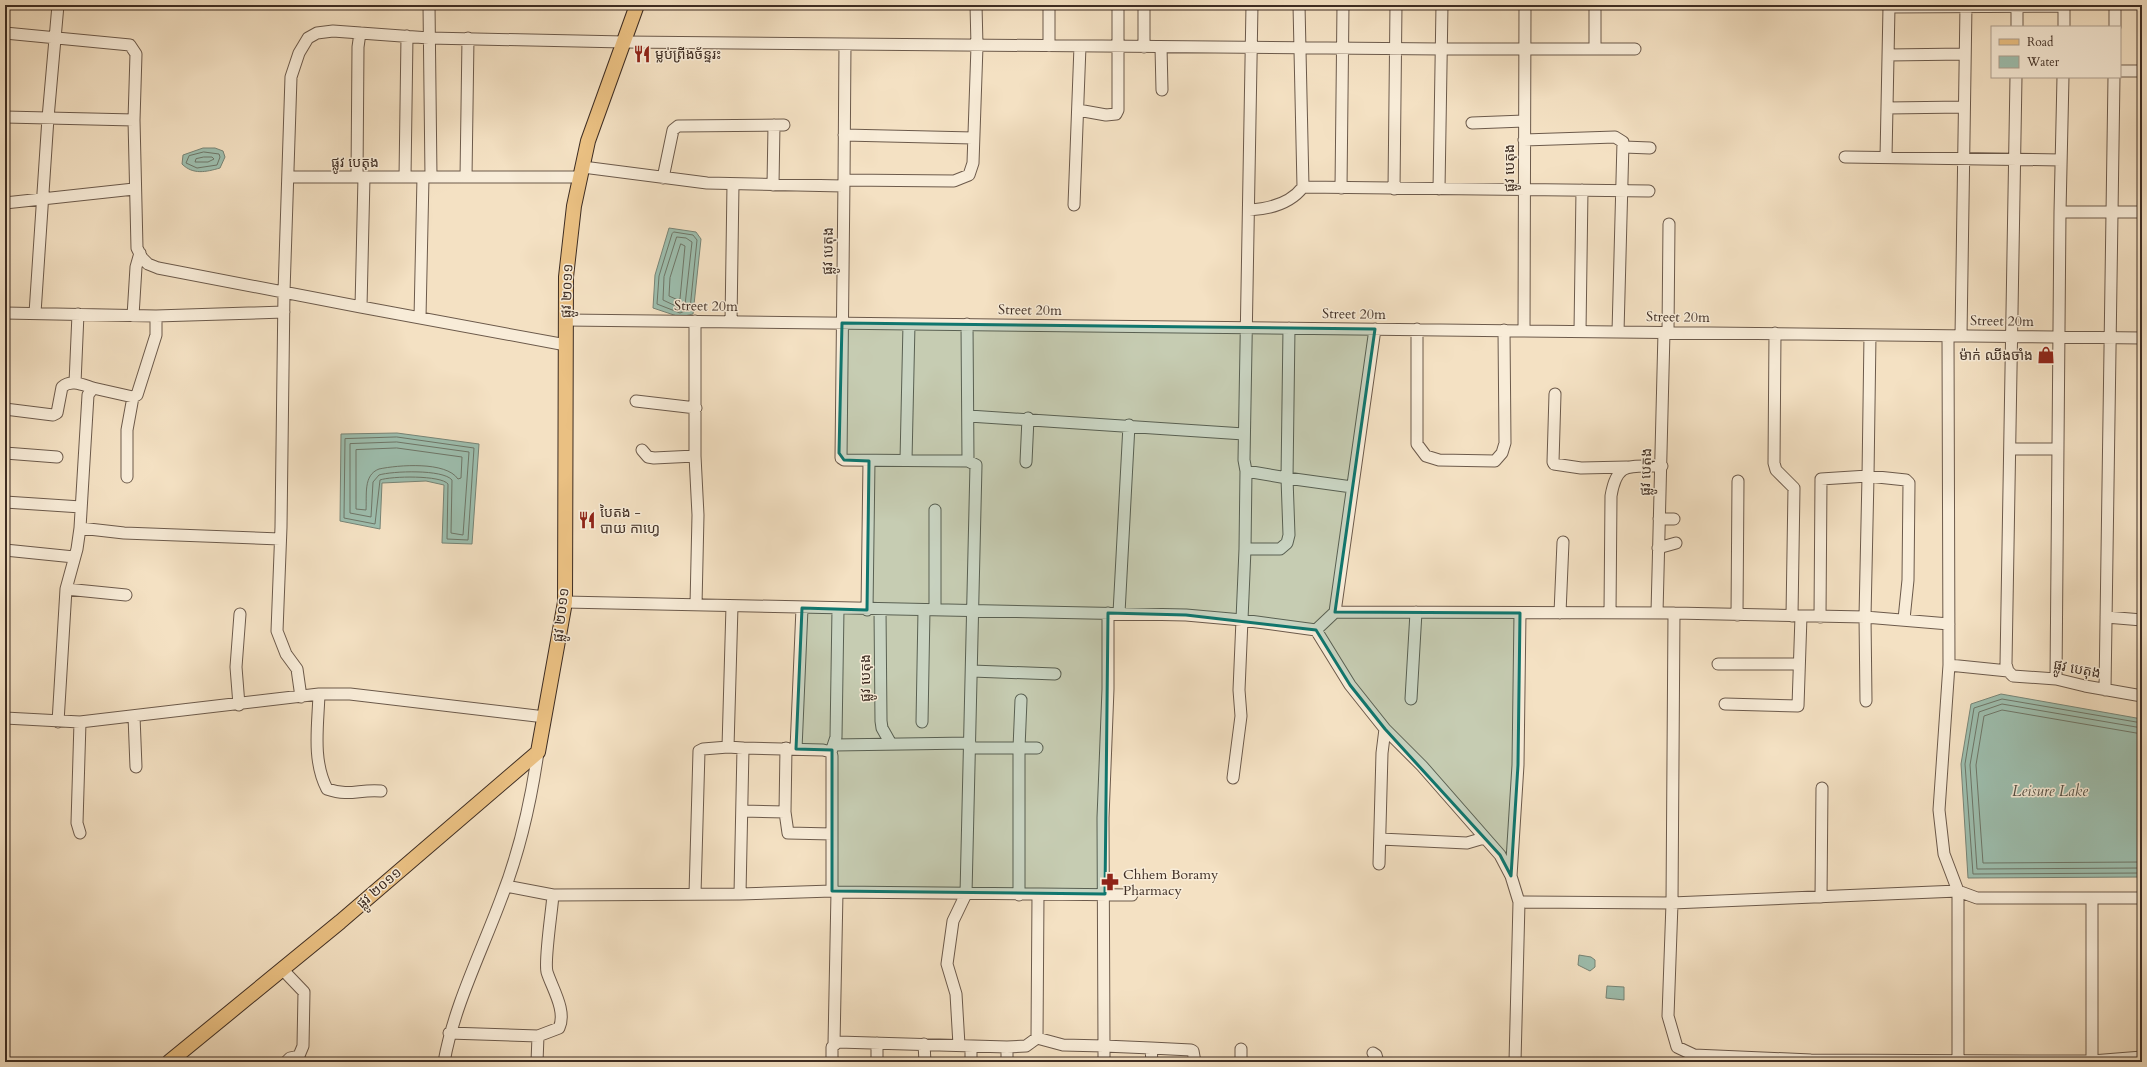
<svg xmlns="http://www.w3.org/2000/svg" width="2147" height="1067" viewBox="0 0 2147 1067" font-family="Cardo,'Noto Sans Khmer',serif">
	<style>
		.water { fill: #9dbeae; stroke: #778476 }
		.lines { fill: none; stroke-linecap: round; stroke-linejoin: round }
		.shore { stroke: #6e7668; stroke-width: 1 }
		.minor-casing { stroke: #6c5a4b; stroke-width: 13 }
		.major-casing { stroke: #3e2d23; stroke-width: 16 }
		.minor { stroke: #f8ecd8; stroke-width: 11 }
		.major { stroke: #eac082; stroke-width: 14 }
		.marked { fill: #0f766e; fill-opacity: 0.2; stroke: #0f766e; stroke-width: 3; stroke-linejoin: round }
		.labels { text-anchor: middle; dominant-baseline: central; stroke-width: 3; stroke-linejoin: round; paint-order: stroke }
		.poi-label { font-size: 14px; fill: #3e2d23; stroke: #f8ecd8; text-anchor: start }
		.street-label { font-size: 14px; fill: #3e2d23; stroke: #f8ecd8 }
		.water-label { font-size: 15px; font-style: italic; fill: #565146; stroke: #f8ecd8 }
	</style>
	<rect width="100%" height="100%" fill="#f4e1c3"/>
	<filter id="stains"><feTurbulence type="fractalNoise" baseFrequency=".005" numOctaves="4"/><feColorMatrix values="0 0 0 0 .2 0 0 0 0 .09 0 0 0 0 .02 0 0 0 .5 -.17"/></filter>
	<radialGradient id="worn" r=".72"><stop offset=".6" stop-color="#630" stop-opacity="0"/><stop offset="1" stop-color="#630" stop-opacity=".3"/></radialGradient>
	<path class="water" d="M203 148H215L223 151 225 157 220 168C206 172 193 175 182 164L183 155Z
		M669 228 696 232 701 239 693 314 680 317 653 308 655 275Z
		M397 433 479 444 472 544 442 543 444 485 426 481 382 483 380 529 340 521 341 434Z
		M2001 694 2142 719V877L1968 878 1961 764 1971 704Z
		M1579 955 1591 957 1595 960V967L1590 971 1578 965Z
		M1607 986 1624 987V1000L1606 998Z"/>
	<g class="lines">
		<path class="shore" d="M204 152 219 154 220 157 217 165 197 168 186 163 189 156Z
			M204 157H212L214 159 208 162H195L196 159Z
			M674 232 693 235 697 240 690 309 680 313 657 304 659 276 672 234Z
			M677 237 686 238 692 242 685 305 680 308 663 300 664 277Z
			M681 244 685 246 680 299 678 300 669 296 670 278Z
			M397 437 474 448 468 540 447 539 448 484C441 475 391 476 380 480L375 524 344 518 345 439Z
			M397 442 469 452 463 535 451 533 452 480C443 469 392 471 379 475L373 482 371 517 350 513V444Z
			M397 448 462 457 461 478 458 479C446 461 398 465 379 469 363 475 367 495 366 510L356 509V450Z
			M2142 723 2002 699 1974 708 1965 764 1973 874 2142 873
			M2142 728 2002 704 1979 712 1970 765 1977 869 2142 868
			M2142 734 2002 710 1984 716 1976 765 1983 863 2142 862"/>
		<g class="minor-casing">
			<path id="minor" d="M1144 5V47
				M1299 5 1303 187
				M2017 27V5
				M2064 27V5
				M2115 27V5
				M5 33 130 45 136 54 134 120 137 248 142 258 148 264 158 268 361 307
				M845 44 844 180 954 181 969 175 973 163 977 46 976 5
				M1049 46V5
				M1161 47 1162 90
				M1595 49V5
				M1888 55 1965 54
				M2120 71H2142
				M2016 77 2006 664 2008 671 2013 676 2056 679 2085 686 2142 696
				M1887 108 1964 107
				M1078 110 1106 115 1116 114 1118 110V5
				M5 117 134 120
				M1472 123 1524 121
				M844 135 973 138
				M1524 140 1615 137 1623 142 1618 332
				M1624 147 1650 148
				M1845 157 2061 160
				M1886 157 1889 7 2064 6
				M583 167 707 183 843 186
				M288 177H431L429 5
				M357 177 358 47 360 33
				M364 177 361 307 566 345
				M405 177 407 36
				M431 177H580
				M466 177 468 38
				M663 178 673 130 678 126 784 125
				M844 180 841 458 844 460 968 461 976 465 966 894 953 921 947 964 956 994 959 1045
				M773 185 774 125
				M1341 188 1343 5
				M1394 189 1396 5
				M1439 189 1442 5
				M5 203 134 189
				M1074 205 1080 46
				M1249 210C1269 209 1290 204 1303 187L1649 191
				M2060 212H2142
				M5 313 156 316 284 312
				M35 313 48 118 58 5
				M133 316 136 267 140 253
				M420 318 423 177
				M566 320 2142 338
				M731 322 733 184
				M967 324 968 461
				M1289 328 1287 478 1352 487
				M1417 329V444L1426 456 1439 460 1495 461 1502 453 1505 443 1504 330
				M1524 331 1525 5
				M1580 331 1582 190
				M1668 332 1669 224
				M1775 333 1774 463 1776 470 1794 488 1792 616
				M1948 336 1949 665
				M1961 336 1966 5
				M75 383 78 314
				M1555 394 1553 462 1554 464 1581 468 1627 467
				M636 401 696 408
				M5 409 53 415 57 413 62 387C71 379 83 385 93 388
				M969 416 1244 434
				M2010 449H2058
				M642 450 648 457 654 458 695 456V321
				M5 453 57 457
				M695 456 698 515 696 605
				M906 460 909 324
				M1026 462 1028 418
				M127 477V430L133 397
				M5 502 81 507
				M1659 519H1674
				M80 528 124 533 280 539
				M1658 548 1676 543
				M1245 549H1280L1287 543 1289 535 1287 478 1246 471 1244 460 1252 5
				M5 550 74 557
				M66 589 126 595
				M565 602 1186 615 1242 620 1316 630 1350 685 1385 729 1422 766 1500 855 1511 876 1519 902 1515 1062
				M732 606 728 747 743 748 740 894
				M867 610 869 461
				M880 610 881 721 882 728 891 744
				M935 610V510
				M1335 612 1674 613 1865 617 1949 624
				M1119 613 1129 425
				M1560 613 1563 542
				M1610 613 1611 496C1617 460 1630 467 1662 466
				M1657 613 1664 332
				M1674 613 1672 903 1668 1016 1677 1047 1694 1055 1811 1060 2031 1061H2092L2142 1057
				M1737 615 1738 481
				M1820 617 1821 479 1868 476 1870 335
				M2106 617 2142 620
				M1316 630 1335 612 1375 329
				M1718 664H1799
				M972 671 1055 674
				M2008 671 1949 665 1939 810 1944 854 1958 891 1977 898H2142
				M2056 679 2060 212 2063 77
				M2105 690 2114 77
				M319 694C318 726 312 760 327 789 351 797 358 789 381 791
				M301 697 297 669 286 654 277 631 281 527 284 292 291 77 299 53 308 38 317 33 333 31 429 38 624 42 1441 49H1635
				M1411 699 1416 612
				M1866 701 1865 617 1868 476 1906 480 1909 483 1908 580 1904 619
				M1725 704 1798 706 1801 616
				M239 705 236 667 240 614
				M134 716 136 767
				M5 718 80 722 319 694H350L545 717
				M58 722 66 589 77 549 80 528 88 395 93 388 133 397 137 395 156 335V316
				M80 722 77 823 80 833
				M922 722 924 610
				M834 745 970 743
				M743 748 823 750 831 752 832 756V891
				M786 748 785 812 788 833 832 834
				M970 748H1037
				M796 749 802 608
				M831 752 836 737 838 609
				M1233 778 1241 716 1239 690 1245 549 1246 471
				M742 811 785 812
				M1380 839 1467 843 1484 838
				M1379 864 1382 753 1385 729
				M1511 876 1518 765 1520 613
				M506 886 553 895 740 894 832 891 837 892 1132 895
				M695 894 699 751 703 749 728 747
				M1019 895V748L1021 700
				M1821 897 1822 788
				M2092 898V1062
				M1519 902 1672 903 1958 891V1062
				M282 969 304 992 303 1046 298 1058
				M449 1033 538 1036 559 1028C567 1011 552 988 547 972 544 961 552 910 553 895
				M1037 1038 1063 1045 1104 1046 1103 818 1108 689V613
				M1037 1038 1038 895
				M877 1043V1062
				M834 1044 837 892
				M924 1044 925 1062
				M1151 1048 1191 1050 1193 1051 1195 1062
				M1373 1053 1376 1055 1378 1062
				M286 1062 290 1058 295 1057 302 1062
				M444 1062C454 1006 481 953 501 899 519 853 531 801 538 752
				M537 1062 538 1036
				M832 1062V1047L838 1042 1007 1047 1026 1046 1037 1038
				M971 1062V1046
				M1007 1062V1047
				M1104 1062V1046L1151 1048 1152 1062
				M1241 1062V1049"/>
		</g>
		<g class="major-casing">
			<path id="major" d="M169 1062 340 922 538 752 565 602 566 277 574 206 588 141 637 5"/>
		</g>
		<use href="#minor" class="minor"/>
		<use href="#major" class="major"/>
	</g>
	<path class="marked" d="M842 323 1375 329 1335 612 1520 613 1518 765 1511 876 1500 855 1385 729 1350 685 1316 630 1186 615 1108 613 1105 894 832 891V750L796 749 802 608 867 610 869 461 844 460 839 453Z"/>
	<defs>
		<g id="restaurant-bare" transform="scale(1.38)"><path d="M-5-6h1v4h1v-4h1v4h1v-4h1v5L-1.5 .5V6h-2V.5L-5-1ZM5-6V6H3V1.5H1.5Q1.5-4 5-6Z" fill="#8f2418" stroke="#f8ecd8" stroke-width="2.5" paint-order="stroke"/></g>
		<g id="shop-bare" transform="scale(1.38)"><path d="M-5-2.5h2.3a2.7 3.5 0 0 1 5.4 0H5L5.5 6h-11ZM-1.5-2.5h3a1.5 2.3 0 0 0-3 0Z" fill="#8f2418" stroke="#f8ecd8" stroke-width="2.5" paint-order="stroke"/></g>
		<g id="pharmacy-bare" transform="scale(1.38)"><path d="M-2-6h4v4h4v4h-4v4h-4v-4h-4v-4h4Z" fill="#8f2418" stroke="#f8ecd8" stroke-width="2.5" paint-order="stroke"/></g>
	</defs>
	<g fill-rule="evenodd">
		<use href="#restaurant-bare" x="642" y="54"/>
		<use href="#shop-bare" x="2046" y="355"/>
		<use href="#restaurant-bare" x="587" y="520"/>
		<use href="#pharmacy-bare" x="1110" y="882"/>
	</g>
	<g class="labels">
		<g class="poi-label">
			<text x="655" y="54">ម្លប់ព្រីងច័ន្ទរះ</text>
			<text x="2033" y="355" text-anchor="end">ម៉ាក់ ឈីងចាំង</text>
			<text x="600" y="512">បៃតង -<tspan x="600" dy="16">បាយ កាហ្វេ</tspan></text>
			<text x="1123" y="874">Chhem Boramy<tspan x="1123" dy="16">Pharmacy</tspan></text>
		</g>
		<g class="street-label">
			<text x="355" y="162">ផ្លូវ បេតុង</text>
			<text transform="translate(1509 168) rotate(-90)">ផ្លូវ បេតុង</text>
			<text transform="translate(828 251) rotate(-89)">ផ្លូវ បេតុង</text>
			<text transform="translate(567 291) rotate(-88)">ផ្លូវ ២០១១</text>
			<text transform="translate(706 306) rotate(1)">Street 20m</text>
			<text transform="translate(1030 310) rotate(1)">Street 20m</text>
			<text transform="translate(1354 314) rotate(1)">Street 20m</text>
			<text transform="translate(1678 317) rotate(1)">Street 20m</text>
			<text transform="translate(2002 321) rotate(1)">Street 20m</text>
			<text transform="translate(1646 472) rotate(-88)">ផ្លូវ បេតុង</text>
			<text transform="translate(561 615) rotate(-83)">ផ្លូវ ២០១១</text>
			<text transform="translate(2077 669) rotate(11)">ផ្លូវ បេតុង</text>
			<text transform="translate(865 678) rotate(-90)">ផ្លូវ បេតុង</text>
			<text transform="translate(379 888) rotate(-41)">ផ្លូវ ២០១១</text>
		</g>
		<g class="water-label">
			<text x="2050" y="791">Leisure Lake</text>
		</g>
	</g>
	<rect width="2147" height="1067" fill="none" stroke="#f4e1c3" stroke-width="20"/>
	<rect x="6" y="6" width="2135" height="1055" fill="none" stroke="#3e2d23" stroke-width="2"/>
	<rect x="10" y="10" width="2127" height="1047" fill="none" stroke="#3e2d23"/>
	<rect x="1991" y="26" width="130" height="52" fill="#f8ecd8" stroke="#aea090"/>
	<rect x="1999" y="39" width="20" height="6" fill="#eac082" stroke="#aea090"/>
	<text x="2027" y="46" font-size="12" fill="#3e2d23">Road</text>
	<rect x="1999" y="56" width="20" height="12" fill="#9dbeae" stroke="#aea090"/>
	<text x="2027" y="66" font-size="12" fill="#3e2d23">Water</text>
	<rect width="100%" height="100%" filter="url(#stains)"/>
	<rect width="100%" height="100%" fill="url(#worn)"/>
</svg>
